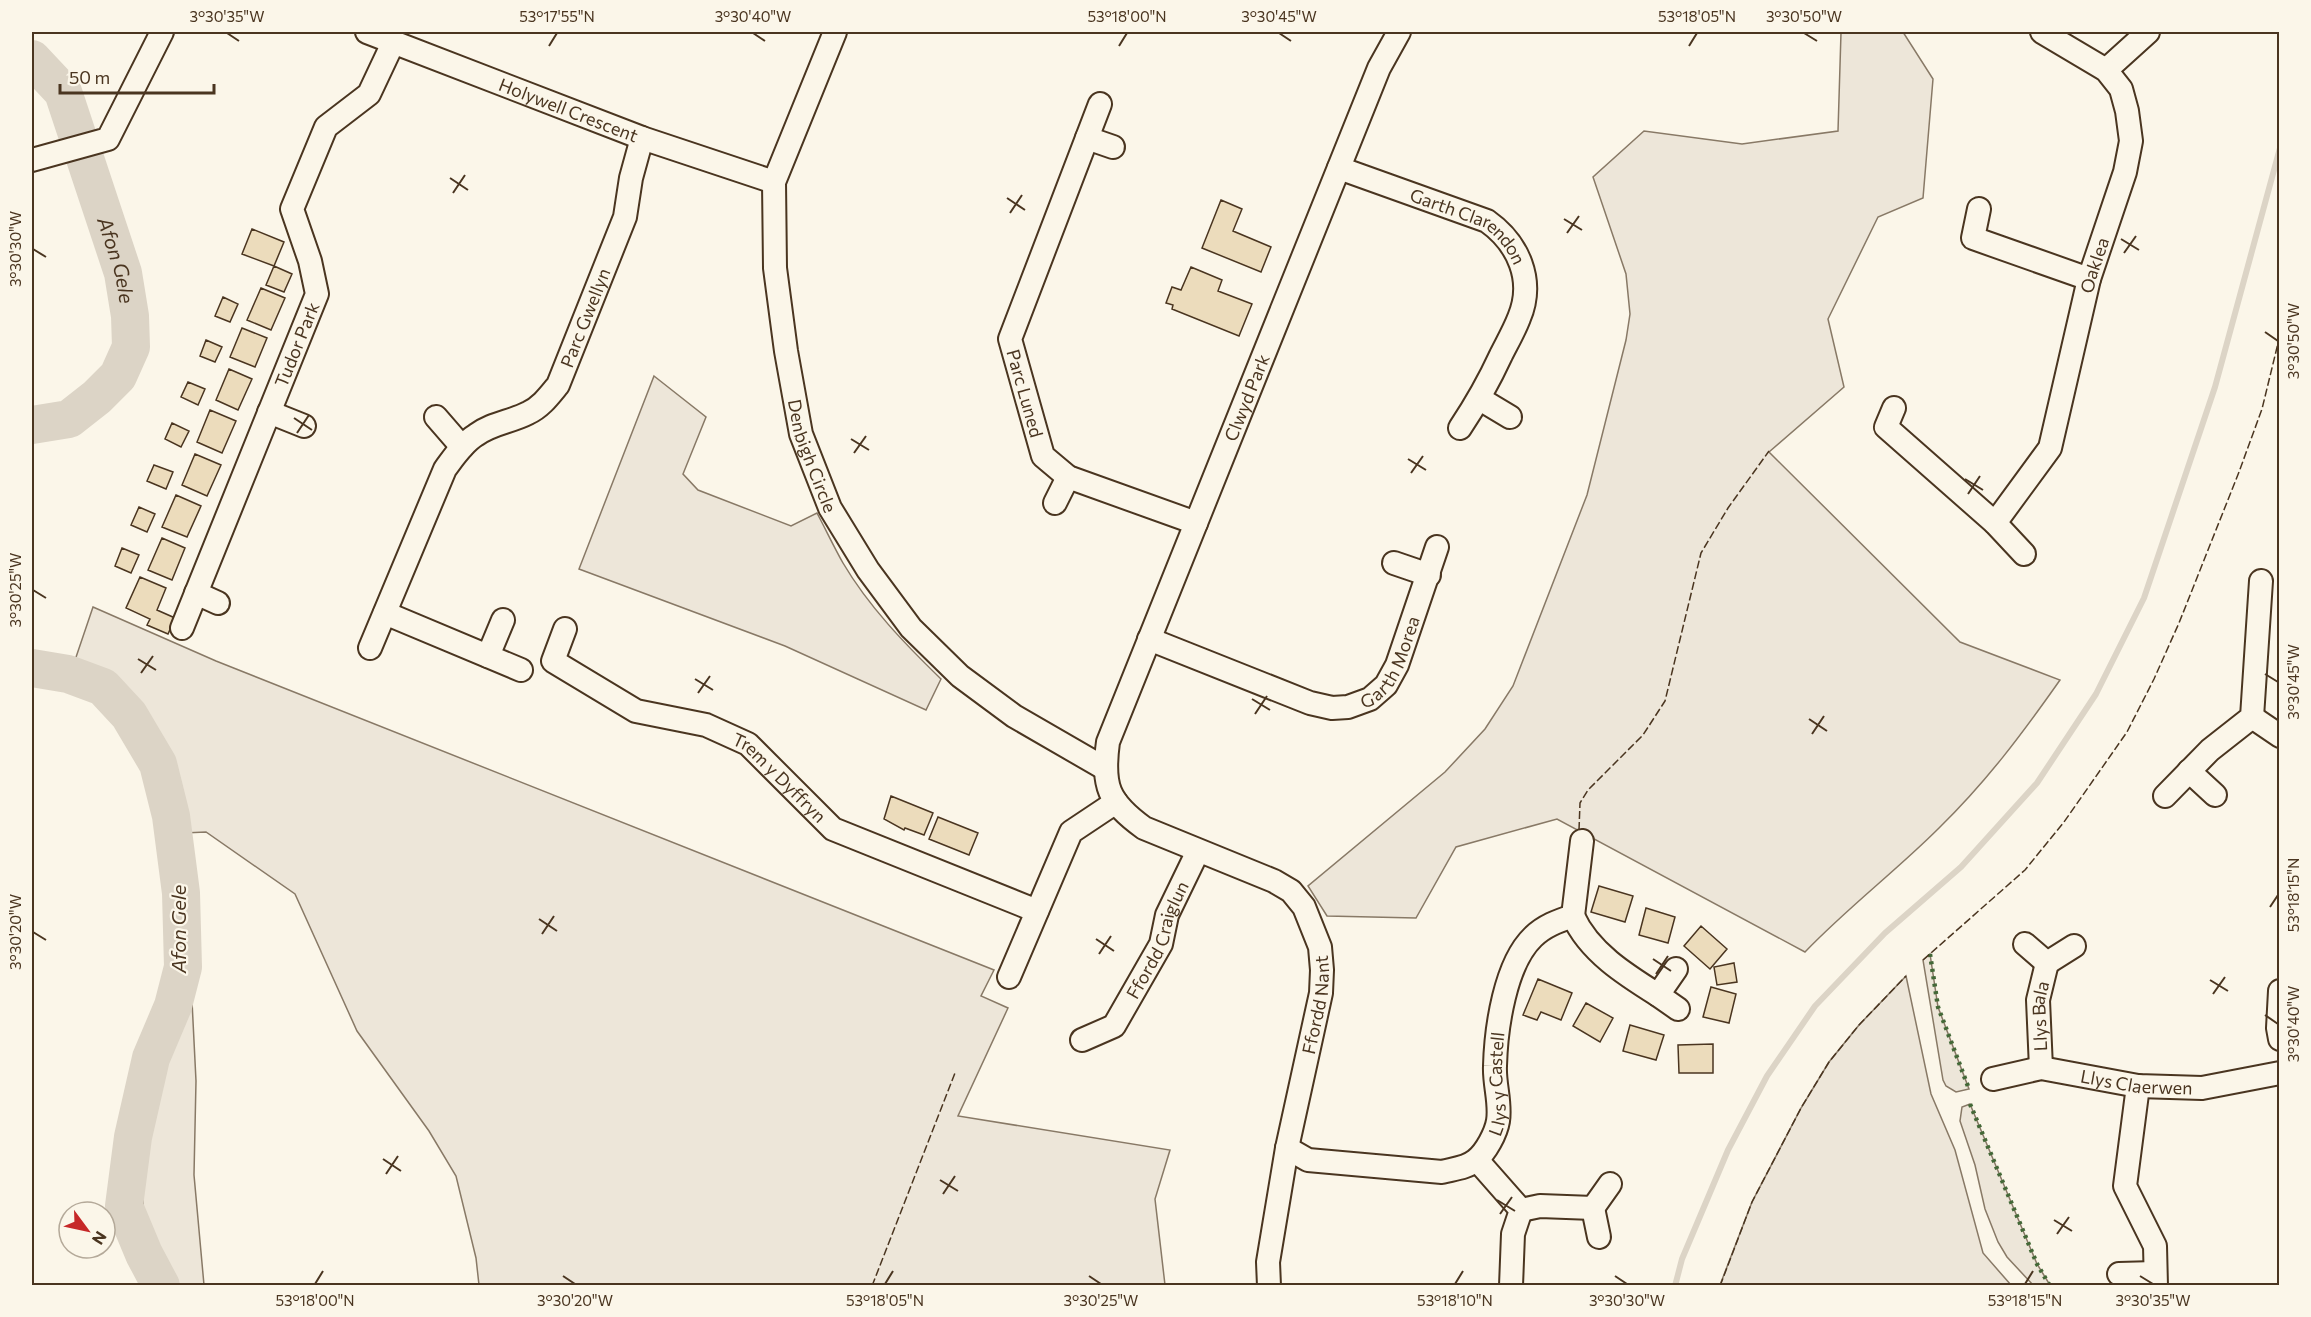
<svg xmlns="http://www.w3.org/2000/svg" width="2311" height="1317" viewBox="0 0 2311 1317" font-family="Commissioner,sans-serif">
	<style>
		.green { fill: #ede6d9; stroke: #887966; stroke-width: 1.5 }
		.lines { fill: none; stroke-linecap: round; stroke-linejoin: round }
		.stream { stroke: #dcd4c6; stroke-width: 6 }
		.river { stroke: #dcd4c6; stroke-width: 38 }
		.building { fill: #ecdcbc; stroke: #4a3520; stroke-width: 1.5 }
		.minor-casing { stroke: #4a3520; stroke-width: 26 }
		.minor { stroke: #fbf6e9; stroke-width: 22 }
		.hedge { stroke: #436837; stroke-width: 4.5; stroke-dasharray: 3 4.5; stroke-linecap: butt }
		.fence { stroke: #4a3520; stroke-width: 1.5; stroke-dasharray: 8 3; stroke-linecap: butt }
		.ticks { fill: none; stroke: #4a3520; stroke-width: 2 }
		.labels { text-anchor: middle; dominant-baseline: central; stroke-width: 4.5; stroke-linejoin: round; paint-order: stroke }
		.street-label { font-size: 18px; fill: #4a3520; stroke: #fbf6e9 }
		.water-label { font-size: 20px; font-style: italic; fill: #4a3520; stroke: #fbf6e9 }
		.neatline { fill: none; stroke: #4a3520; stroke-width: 2 }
		.ticks-label { font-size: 15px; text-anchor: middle; fill: #4a3520 }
	</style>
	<rect width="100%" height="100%" fill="#fbf6e9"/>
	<path class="green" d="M1847 32H1903L1933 79 1923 198 1878 217 1828 319 1844 387 1769 452 1960 642 2060 680C2022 734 1987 781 1939 828 1896 871 1847 908 1805 952L1557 819 1456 847 1416 918 1327 916 1308 886 1445 772 1485 729 1513 686 1587 495 1626 340 1630 314 1626 274 1593 177 1644 131 1742 144 1838 131 1841 33Z
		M654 376 706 417 683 474 698 490 791 526 817 513C826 530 834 547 843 563 869 607 905 644 941 679L926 710 785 646 579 569Z
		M93 607 216 661 994 970 981 996 1008 1008 958 1116 1170 1150 1155 1199 1165 1285H479L476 1258 456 1176 429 1131 357 1031 295 894 206 832 184 833 177 783 150 726 130 693 104 678 72 669Z
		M1930 954 1938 1007 1969 1089 1956 1092 1946 1086 1943 1080 1923 960Z
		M1906 976 1931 1094 1955 1150 1983 1253 2011 1285H1720L1752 1202 1801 1108 1829 1062 1859 1025Z
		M191 981 196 1081 194 1175 204 1285H174C164 1268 150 1248 146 1228 137 1187 148 1149 156 1110 166 1066 178 1024 191 981Z
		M1970 1104 2037 1264 2050 1285H2033L2007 1257 1998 1242 1985 1209 1975 1165 1960 1121 1962 1107Z"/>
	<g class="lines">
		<path class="stream" d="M1675 1286 1682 1259 1728 1150 1767 1076 1815 1006 1885 933 1961 867 2037 783 2096 694 2144 598 2215 387 2280 148"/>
		<g class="river">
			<path id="s1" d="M32 59 63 92 123 273 130 316 131 347 118 376 97 397 69 419 32 425"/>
			<path d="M32 668 68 674 103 687 129 715 158 764 171 816 181 893 183 967 173 1006 151 1058 133 1137 124 1206 144 1254 161 1286"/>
		</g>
	</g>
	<path class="building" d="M1221 200 1242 209 1233 231 1271 247 1261 272 1202 248Z
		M252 229 284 242 274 266 242 254Z
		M274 266 292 274 284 292 266 285Z
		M1191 267 1222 280 1218 291 1252 304 1239 336 1172 309 1173 305 1166 303 1172 287 1181 290Z
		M261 288 285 298 271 330 247 320Z
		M223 297 238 304 230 322 215 316Z
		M242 328 267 338 255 367 230 357Z
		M206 340 222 347 215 362 200 356Z
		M229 369 252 379 238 410 216 400Z
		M188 382 205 389 198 405 181 397Z
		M210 410 236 421 222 453 197 442Z
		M172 423 189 431 181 447 165 439Z
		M195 454 221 465 207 496 182 485Z
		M154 465 173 472 166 489 147 481Z
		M176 495 201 506 187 537 162 527Z
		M139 507 155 514 147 532 131 525Z
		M162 538 185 548 172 580 148 570Z
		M122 548 139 555 131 573 115 566Z
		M140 577 166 588 157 610 175 618 168 634 147 625 150 619 126 608Z
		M891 796 933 813 924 835 905 828 904 830 884 819Z
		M938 817 978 833 969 855 929 839Z
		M1599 886 1633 896 1625 922 1591 912Z
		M1646 908 1675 917 1668 943 1639 935Z
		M1701 926 1727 949 1710 969 1684 946Z
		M1734 963 1737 982 1717 985 1714 967Z
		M1538 979 1572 993 1561 1020 1541 1012 1537 1020 1523 1015Z
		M1711 987 1736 994 1729 1023 1703 1017Z
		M1586 1003 1613 1018 1600 1042 1573 1026Z
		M1630 1025 1664 1035 1656 1060 1623 1051Z
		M1713 1044V1073H1679L1678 1045Z"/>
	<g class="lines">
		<g class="minor-casing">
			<g id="minor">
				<path id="s2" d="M367 32 642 138 774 182"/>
				<path id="s3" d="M835 32 774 182 775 268 786 351 801 434 830 508 868 570 911 628 960 676 1014 716 1104 768"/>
				<path d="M2106 70 2148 32"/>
				<path id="s4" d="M1100 104 1010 339 1043 456 1068 477 1196 523"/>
				<path d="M1087 138 1113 147"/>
				<path d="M32 160 108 139 162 32"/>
				<path id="s5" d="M1339 168 1487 221C1518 243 1535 280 1519 318 1514 331 1507 343 1501 355 1489 381 1476 404 1460 428"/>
				<path d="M1979 209 1973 238 2089 279"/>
				<path d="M1480 399 1510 417"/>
				<path id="s6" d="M1894 408 1886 427 1995 523 2050 448 2089 279 2125 172 2131 141 2127 111 2121 89 2106 70 2042 32"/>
				<path d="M269 412 304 426"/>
				<path d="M436 417 462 447"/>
				<path d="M1055 503 1068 477"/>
				<path d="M1995 523 2024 554"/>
				<path d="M1394 563 1429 575"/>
				<path d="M196 593 218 603"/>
				<path d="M385 613 521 670"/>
				<path id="s7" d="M182 628 317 294 310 261 292 209 326 127 369 94 393 43"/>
				<path id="s8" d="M565 629 553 661 636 711 706 725 748 744 833 829 1037 911"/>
				<path id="s9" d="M1149 639 1310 703 1332 708 1348 707 1370 699 1386 685 1397 665 1437 547"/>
				<path id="s10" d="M370 648 445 469C454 457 463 443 476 435 492 423 511 422 528 413 541 407 549 396 558 385L625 217 631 178 642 138"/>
				<path d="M488 656 503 620"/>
				<path d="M2252 717 2280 736"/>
				<path d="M2189 771 2215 795"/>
				<path d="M2165 796 2210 750 2252 717 2261 581"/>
				<path d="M1573 916C1589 952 1626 975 1658 995L1676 969"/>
				<path d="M2025 944 2047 963 2074 946"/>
				<path d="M1009 977 1071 832 1116 802"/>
				<path d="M2280 991 2278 1028 2280 1039"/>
				<path d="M1658 995 1678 1009"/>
				<path id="s11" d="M1082 1040 1114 1026 1161 944 1167 915 1198 851"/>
				<path id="s12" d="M2041 1068 2038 1000 2047 963"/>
				<path id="s13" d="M1993 1079 2041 1068 2138 1086 2202 1088 2280 1073"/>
				<path d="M2138 1086 2125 1186 2155 1246 2156 1286"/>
				<path id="s14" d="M1287 1148 1308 1160 1442 1172C1453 1169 1467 1168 1476 1160 1486 1152 1496 1133 1498 1121 1501 1103 1494 1084 1495 1066 1496 1028 1505 964 1533 937 1544 926 1558 921 1573 916L1582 841"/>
				<path d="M1477 1160 1521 1210 1513 1234 1511 1286"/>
				<path d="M1593 1208 1599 1237"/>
				<path d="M1521 1210 1540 1206 1593 1208 1610 1184"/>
				<path d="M2119 1274 2155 1273"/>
				<path id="s15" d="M1269 1286 1268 1262 1287 1148 1321 993 1322 970 1320 947 1304 907 1291 891 1274 881 1144 828C1108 802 1102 786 1108 742L1379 68 1399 32"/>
			</g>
		</g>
		<use href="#minor" class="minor"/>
		<path class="hedge" d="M1930 954 1938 1007 1969 1089
			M1970 1104 2037 1264 2050 1286"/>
		<path class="fence" d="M1579 830 1580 803 1588 790 1643 735 1665 701 1701 553 1728 508 1769 451
			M1923 960 2025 870 2064 822 2127 732 2154 679 2179 623 2239 472 2262 409 2280 335
			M872 1286 955 1073
			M1720 1286 1752 1202 1801 1108 1829 1062 1859 1025 1906 976"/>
	</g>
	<path class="ticks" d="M227 33 239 41M753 33 765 41M1279 33 1291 41M1804 33 1817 41M549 46 557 33M1119 46 1127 33M1689 46 1697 33M450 178 468 190M453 193 465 175M1007 198 1025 210M1010 213 1022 195M1564 219 1582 230M1567 233 1579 216M2121 239 2139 250M33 249 46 257M2124 253 2136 236M2265 332 2278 341M294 418 312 430M297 433 309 415M851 439 869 450M854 453 866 436M1408 459 1426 470M1411 473 1423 456M1965 479 1983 490M1968 494 1980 476M33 590 46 598M138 659 156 670M141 673 153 656M2265 674 2278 682M695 679 713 690M698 693 710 676M1252 699 1270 710M1255 714 1267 696M1809 719 1827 731M1812 734 1824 716M2270 907 2278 895M539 919 557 931M33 932 46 940M542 934 554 916M1096 939 1114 951M1099 954 1111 936M1653 959 1671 971M1656 974 1668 956M2210 980 2228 991M2213 994 2225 977M2265 1015 2278 1024M383 1159 401 1171M386 1174 398 1156M940 1180 958 1191M943 1194 955 1176M1497 1200 1515 1211M1500 1214 1512 1197M2054 1220 2072 1231M2057 1234 2069 1217M563 1276 575 1284M1089 1276 1101 1284M1615 1276 1627 1284M2140 1276 2153 1284M315 1284 323 1271M885 1284 893 1271M1455 1284 1463 1271M2025 1284 2033 1271"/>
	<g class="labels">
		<g class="street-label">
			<text stroke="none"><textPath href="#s2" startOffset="216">Holywell Crescent</textPath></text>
			<text stroke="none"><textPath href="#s5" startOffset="144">Garth Clarendon</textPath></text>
			<text stroke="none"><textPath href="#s6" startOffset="447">Oaklea</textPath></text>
			<text stroke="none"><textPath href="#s10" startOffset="411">Parc Gwellyn</textPath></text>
			<text stroke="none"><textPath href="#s7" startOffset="306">Tudor Park</textPath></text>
			<text stroke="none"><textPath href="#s4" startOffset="308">Parc Luned</textPath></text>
			<text stroke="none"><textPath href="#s15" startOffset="1040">Clwyd Park</textPath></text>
			<text stroke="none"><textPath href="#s3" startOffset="440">Denbigh Circle</textPath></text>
			<text stroke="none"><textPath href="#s9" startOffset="278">Garth Morea</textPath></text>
			<text stroke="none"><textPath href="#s8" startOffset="294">Trem y Dyffryn</textPath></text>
			<text stroke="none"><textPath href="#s11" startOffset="132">Ffordd Craiglun</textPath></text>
			<text stroke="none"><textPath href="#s15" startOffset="286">Ffordd Nant</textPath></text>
			<text stroke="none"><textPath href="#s12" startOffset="52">Llys Bala</textPath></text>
			<text stroke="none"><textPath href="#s13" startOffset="146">Llys Claerwen</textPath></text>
			<text stroke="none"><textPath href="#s14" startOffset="278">Llys y Castell</textPath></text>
		</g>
		<g class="water-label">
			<text stroke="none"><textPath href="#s1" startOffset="222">Afon Gele</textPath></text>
			<text transform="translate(178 929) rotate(-90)">Afon Gele</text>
		</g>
	</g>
	<rect width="2311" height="1317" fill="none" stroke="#fbf6e9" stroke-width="66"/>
	<g transform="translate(87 1230) rotate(123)"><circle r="28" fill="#fbf6e9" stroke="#b4a999" stroke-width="1.5"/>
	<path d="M0-4.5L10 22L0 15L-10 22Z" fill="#c62828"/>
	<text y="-9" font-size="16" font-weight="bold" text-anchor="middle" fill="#4a3520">N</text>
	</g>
	<path d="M60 84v9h154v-9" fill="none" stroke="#4a3520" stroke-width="3"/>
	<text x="69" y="84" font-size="18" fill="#4a3520" stroke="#fbf6e9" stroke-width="4.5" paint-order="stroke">50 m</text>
	<rect x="33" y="33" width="2245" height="1251" class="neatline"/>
	<g class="ticks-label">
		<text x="227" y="22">3°30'35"W</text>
		<text x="557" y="22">53°17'55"N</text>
		<text x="753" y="22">3°30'40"W</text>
		<text x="1127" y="22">53°18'00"N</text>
		<text x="1279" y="22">3°30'45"W</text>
		<text x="1697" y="22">53°18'05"N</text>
		<text x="1804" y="22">3°30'50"W</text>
		<text transform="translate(16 249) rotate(-90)" y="5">3°30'30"W</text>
		<text transform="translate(2294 341) rotate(-90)" y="5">3°30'50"W</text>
		<text transform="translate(16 590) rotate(-90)" y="5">3°30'25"W</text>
		<text transform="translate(2294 682) rotate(-90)" y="5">3°30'45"W</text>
		<text transform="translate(2294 895) rotate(-90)" y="5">53°18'15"N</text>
		<text transform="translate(16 932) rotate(-90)" y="5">3°30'20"W</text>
		<text transform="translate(2294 1024) rotate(-90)" y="5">3°30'40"W</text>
		<text x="315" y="1306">53°18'00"N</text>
		<text x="575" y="1306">3°30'20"W</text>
		<text x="885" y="1306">53°18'05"N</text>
		<text x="1101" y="1306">3°30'25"W</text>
		<text x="1455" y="1306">53°18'10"N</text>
		<text x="1627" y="1306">3°30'30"W</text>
		<text x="2025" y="1306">53°18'15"N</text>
		<text x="2153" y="1306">3°30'35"W</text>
	</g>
</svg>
